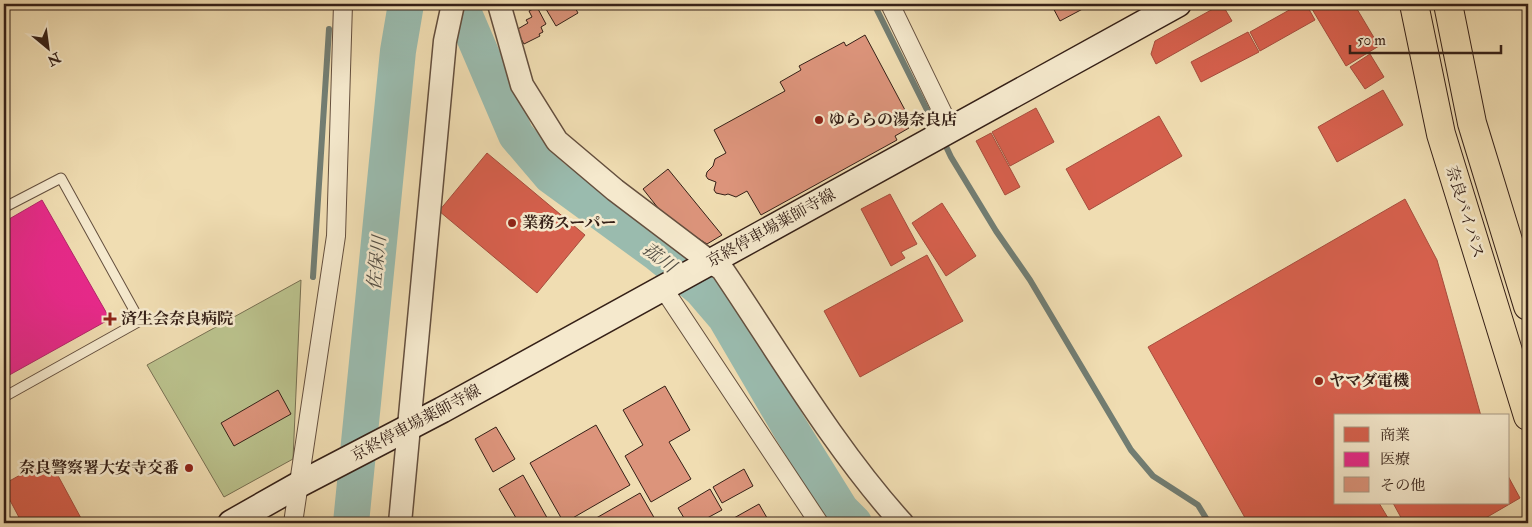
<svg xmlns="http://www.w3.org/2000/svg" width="1532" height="527" viewBox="0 0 1532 527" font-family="'IM FELL Double Pica','Noto Serif JP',serif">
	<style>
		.pitch { fill: #bac18c; stroke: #787052 }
		.shops { fill: #d6604d; stroke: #a64d3d }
		.health { fill: #e7298a; stroke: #b22668 }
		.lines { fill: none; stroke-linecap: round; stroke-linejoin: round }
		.stream { stroke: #727d72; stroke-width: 6 }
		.river { stroke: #9abbae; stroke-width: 36 }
		.building { fill: #dc947b; stroke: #352017 }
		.service-casing { stroke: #644f3e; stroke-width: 11 }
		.minor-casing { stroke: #644f3e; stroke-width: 20 }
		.tertiary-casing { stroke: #644f3e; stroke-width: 25 }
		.secondary-casing { stroke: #352017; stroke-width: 28 }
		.trunk-casing { stroke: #352017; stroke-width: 30 }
		.service { stroke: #f5e9cd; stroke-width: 9 }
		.minor { stroke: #f5e9cd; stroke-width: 18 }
		.tertiary { stroke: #f5e9cd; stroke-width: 22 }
		.secondary { stroke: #f5e9cd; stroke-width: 25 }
		.trunk { stroke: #f0ddb2; stroke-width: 28 }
		.poi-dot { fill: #8f2418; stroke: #f5e9cd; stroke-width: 2 }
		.labels { text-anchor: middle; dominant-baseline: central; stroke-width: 5; stroke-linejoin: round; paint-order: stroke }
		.poi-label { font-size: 16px; font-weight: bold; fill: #352017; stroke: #f5e9cd; text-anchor: start }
		.street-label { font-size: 16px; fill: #352017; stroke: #f5e9cd }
		.water-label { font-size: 18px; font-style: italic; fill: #534e44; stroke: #f5e9cd }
	</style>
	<rect width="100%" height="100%" fill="#f0ddb2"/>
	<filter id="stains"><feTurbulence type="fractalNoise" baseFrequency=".004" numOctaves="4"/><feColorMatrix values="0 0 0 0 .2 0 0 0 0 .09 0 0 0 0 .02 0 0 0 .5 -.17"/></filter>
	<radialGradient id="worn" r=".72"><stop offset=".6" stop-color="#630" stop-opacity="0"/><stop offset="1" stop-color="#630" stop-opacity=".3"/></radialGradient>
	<path class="pitch" d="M301 280 293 459 224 497 147 365Z"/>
	<path class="shops" d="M1222 4 1232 21 1156 64 1151 54 1155 41Z
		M1300 4H1306L1315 20 1260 51 1250 32Z
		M1309 4H1354L1379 46 1346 66Z
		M1248 32 1259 52 1201 82 1191 62Z
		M1370 54 1384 77 1365 89 1350 67Z
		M1383 90 1403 125 1337 162 1318 127Z
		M1036 108 1054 142 1010 166 992 132Z
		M1159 116 1182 156 1089 210 1066 169Z
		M991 133 1020 187 1005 195 976 141Z
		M487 153 585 235 537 293 439 211Z
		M890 194 917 244 901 252 905 258 891 266 861 209Z
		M1405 199 1437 260 1481 416H1336V503H1379L1391 523H1248L1148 347Z
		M942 203 976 256 946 276 912 223Z
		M927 255 963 321 860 377 824 311Z
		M49 459 82 520 76 523H22L4 489V484Z
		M1508 476 1520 498 1477 523H1404L1393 503H1508Z"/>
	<path class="health" d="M42 200 110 319 4 378V222Z"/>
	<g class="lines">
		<path class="stream" d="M874 4 938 132
			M943 140 951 157 996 231 1030 280 1131 450 1153 476 1198 505 1209 523
			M313 277 329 29"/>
		<path class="river" d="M460 4 516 135 551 176 658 254 701 289 725 317 790 428 841 510 854 523
			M351 523 398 51 406 4"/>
	</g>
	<path class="building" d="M543 4H573L578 13 556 26Z
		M1051 4H1092L1060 21Z
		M537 7 546 24 541 27 543 32 539 34 540 36 524 44 516 30 528 23 526 20 532 17 529 11Z
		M865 35 905 110 901 112 909 128 895 136 897 140 761 215 747 191 736 197 728 194 725 195 716 193 714 190 716 182 708 179 706 176 707 172 713 166 715 159 726 153 714 130 785 91 780 82 801 70 799 66 844 42 846 46Z
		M668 169 722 235 707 244 666 218 643 189Z
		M665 386 690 430 669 442 691 479 651 502 625 456 643 445 623 410Z
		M278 390 291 414 234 446 221 423Z
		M596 425 630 485 564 523 530 463Z
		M496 427 515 459 493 472 475 439Z
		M744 469 753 486 722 503 713 487Z
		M523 475 550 523H519L499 489Z
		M710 489 722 510 698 523H687L678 508Z
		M640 493 656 521 652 523H592L591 521Z
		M759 504 770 523H725Z"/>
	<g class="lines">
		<g class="service-casing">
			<path id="service" d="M4 201 7 206 61 178 140 321 4 397"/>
		</g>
		<g class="minor-casing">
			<path id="minor" d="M890 4 950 128
				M663 288 819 523
				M293 523 336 236 343 4"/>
		</g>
		<g class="tertiary-casing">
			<path id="tertiary" d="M499 4 522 85 557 141 615 190 710 262 722 269C779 353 834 448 902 523
				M400 523 445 41 453 4"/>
		</g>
		<g class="secondary-casing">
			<path id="secondary" d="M231 523 298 485 442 410 1178 4"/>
		</g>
		<g class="trunk-casing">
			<path id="trunk" d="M1414 4 1441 134 1528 416
				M1448 4 1472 123 1528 306"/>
		</g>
		<use href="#service" class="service"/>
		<use href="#minor" class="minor"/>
		<use href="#tertiary" class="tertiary"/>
		<use href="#secondary" class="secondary"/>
		<use href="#trunk" class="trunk"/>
	</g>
	<g class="poi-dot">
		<circle cx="819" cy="120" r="5"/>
		<circle cx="512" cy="223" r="5"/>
		<path d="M107.5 311.5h5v5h5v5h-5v5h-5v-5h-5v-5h5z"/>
		<circle cx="1319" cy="381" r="5"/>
		<circle cx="189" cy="468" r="5"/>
	</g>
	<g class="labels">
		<g class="poi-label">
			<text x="829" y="120">ゆららの湯奈良店</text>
			<text x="522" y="223">業務スーパー</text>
			<text x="121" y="319">済生会奈良病院</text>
			<text x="1329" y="381">ヤマダ電機</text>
			<text x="179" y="468" text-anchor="end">奈良警察署大安寺交番</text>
		</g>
		<g class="street-label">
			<text transform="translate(1465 212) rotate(73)">奈良バイパス</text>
			<text transform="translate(771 228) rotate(-29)">京終停車場薬師寺線</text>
			<text transform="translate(416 423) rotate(-28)">京終停車場薬師寺線</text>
		</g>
		<g class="water-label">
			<text transform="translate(659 258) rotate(37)">菰川</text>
			<text transform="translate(377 263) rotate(-84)">佐保川</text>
		</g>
	</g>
	<rect width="1532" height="527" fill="none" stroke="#f0ddb2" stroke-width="20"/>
	<rect x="5" y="5" width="1522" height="517" fill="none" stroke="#352017" stroke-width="2.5"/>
	<rect x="10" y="10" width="1512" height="507" fill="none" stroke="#352017"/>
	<rect x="1334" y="414" width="175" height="90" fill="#f5e9cd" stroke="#a89984"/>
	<rect x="1344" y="427" width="25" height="15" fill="#d6604d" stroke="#a89984"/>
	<text x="1380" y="440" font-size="15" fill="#352017">商業</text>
	<rect x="1344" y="452" width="25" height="15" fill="#e7298a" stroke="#a89984"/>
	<text x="1380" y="464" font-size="15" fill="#352017">医療</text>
	<rect x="1344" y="477" width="25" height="15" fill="#dc947b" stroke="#a89984"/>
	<text x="1380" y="490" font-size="15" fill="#352017">その他</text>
	<g transform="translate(48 48) rotate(151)" stroke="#f5e9cd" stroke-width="4" paint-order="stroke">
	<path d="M0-4L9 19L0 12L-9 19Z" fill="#352017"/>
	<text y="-8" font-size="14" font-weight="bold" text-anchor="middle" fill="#352017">N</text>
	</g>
	<path d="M1350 45v8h151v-8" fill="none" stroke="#352017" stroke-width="2.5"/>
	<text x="1357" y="45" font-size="15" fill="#352017" stroke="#f5e9cd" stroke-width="4" paint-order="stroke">50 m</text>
	<rect width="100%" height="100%" filter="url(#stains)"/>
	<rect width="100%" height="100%" fill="url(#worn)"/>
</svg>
